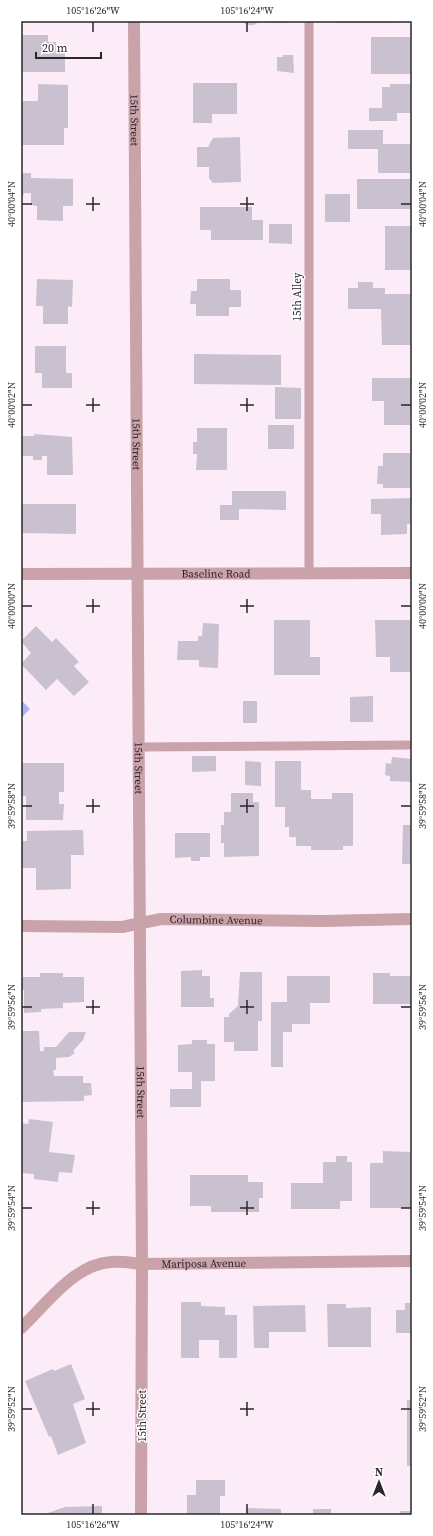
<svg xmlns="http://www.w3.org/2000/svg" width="433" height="1536" viewBox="0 0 433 1536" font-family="'Source Serif 4',serif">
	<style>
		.water { fill: #aab0fc }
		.building { fill: #c9c1d0 }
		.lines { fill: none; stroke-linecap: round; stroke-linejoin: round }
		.service { stroke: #caa2a9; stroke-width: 9 }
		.minor { stroke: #caa2a9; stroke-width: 12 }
		.tertiary { stroke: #caa2a9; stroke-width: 12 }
		.ticks { fill: none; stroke: #2c262a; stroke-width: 1.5 }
		.labels { text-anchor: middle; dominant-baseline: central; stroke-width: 3; stroke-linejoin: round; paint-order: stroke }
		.street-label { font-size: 11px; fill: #2c262a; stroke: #fff }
		.neatline { fill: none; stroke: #2c262a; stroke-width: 1.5 }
		.ticks-label { font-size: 10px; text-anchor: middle; fill: #2c262a }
	</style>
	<rect width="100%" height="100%" fill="#fcecf7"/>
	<path class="water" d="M21 700 30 709 21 718Z"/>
	<path class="building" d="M242 21H260L254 25H247Z
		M267 21H288V23H267Z
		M336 21H396V23H336Z
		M21 35H48V42H56V52H65V72H21Z
		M371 37H411V74H371Z
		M283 55H293L294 73 277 71V57H283Z
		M193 83H237V114H212V123H193Z
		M38 84 68 85V128H64V145H21V101H38Z
		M390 84H412V113H397V121H369V108H382V87H390Z
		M348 130H383V144H412V173H378V149H348Z
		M240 137 241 182 213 183 209 178V167H197V147H208L213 138Z
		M21 173H31V178L73 179V206H63V221L37 220V206L31 205V193H24L21 201Z
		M357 179H411V209H357Z
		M325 194H350V222H325Z
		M200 207H252V220H263V240H211V230H200Z
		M269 224H292V244L269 243Z
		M385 226H412V270H385Z
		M37 279 73 280 72 307 68 306V324H43V306H36Z
		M197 279H230V290H241V307H229V316H196V304H190L191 291H197Z
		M358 282H373V288H385V294H412V345H382L381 309H348V288H358Z
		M35 346H66V373H72V388H42V373H35Z
		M194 354 281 355V385L194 384Z
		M372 378H412L410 425H384V401H372Z
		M275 387 301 388V419H275Z
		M268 425H294V449H268Z
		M197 428H227V470H196L197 454H193V442H197Z
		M34 434 72 437 73 475H47V456H42V460H33V456H21V436H34Z
		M383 453H412V488H383V484H377L378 466H383Z
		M232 491H286V510L239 509V520H220V505H232Z
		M412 498V524H407V534L381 535V514H371V499Z
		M21 504H76V534L21 533Z
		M274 620H310V657H320V675H274Z
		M375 620H412V672H390V657H376Z
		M203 623 219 624 218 668 199 667V660H177L178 641H198V636H202Z
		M36 626 52 642 56 638 79 662 74 666 89 682 74 696 57 679 46 690 21 664 31 653 21 641Z
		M373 696V722H350V697Z
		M243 701H257V723H243Z
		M192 756H216V771L192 772Z
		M392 757 412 759V782L390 781V776L385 775 386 763 391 764Z
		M245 761 261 762V786L245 785Z
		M275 761H301V790H311V799H332V793H353V846H343V850H311V846H296V837H289V827H285V807H275Z
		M21 763H64V792H59V804H64L63 820H26V796H21Z
		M231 793H253V802H259V856L224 857V843H221V825H224V812H231Z
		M403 825H412V864H402Z
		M83 830 84 855H71V889L36 890V868H21V841H27V831Z
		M175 833H210V857H200V861H191V857L175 858Z
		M202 970V976H210V998H214V1007H181V971Z
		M240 972H262V1021H258V1051H234V1042H224V1017H229V1014L238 1006Z
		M40 973H63V977H84V1002L63 1003V1008L41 1009V1012L24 1013V990H21V977H40Z
		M373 973H390V976H412V1004H373Z
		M287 976H330V1003H310V1024H292V1032H283V1067H271V1002H287Z
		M21 1031H39L40 1051H44V1047H56L69 1032H86L83 1040 73 1051 75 1053 69 1057 56 1058V1070H53L54 1076H83V1083H91L92 1095 84 1096V1101L21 1102Z
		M192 1040H207V1044H215V1081H201V1107H170V1089H192V1072H178V1045L192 1044Z
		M29 1119 53 1122 49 1152 75 1155 72 1173 59 1172 58 1182 34 1179V1174L21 1173V1123L28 1124Z
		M383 1151 412 1152V1208H370V1163H383Z
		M336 1156H347V1162H352V1201H340V1209H291V1183H323V1162H336Z
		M190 1175H248V1182H263V1198H259V1212H211V1206H190Z
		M181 1302H201V1306L225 1307V1315H237V1358H219V1340H199V1358H181Z
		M405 1303H412V1333H396V1310H405Z
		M327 1304H346V1308L371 1307V1347H328Z
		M305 1305 306 1332H269V1348H254L253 1306Z
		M71 1364 85 1399 73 1404 86 1443 58 1455 51 1436 49 1437 25 1381 53 1369 54 1371Z
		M407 1400H412V1466H407Z
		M196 1480H225V1496H220V1515H187V1495H196Z
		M102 1506V1515H42L65 1507Z
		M246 1508 281 1509V1515H246Z
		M313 1509H331V1515H313Z
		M400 1511H412V1515H400Z"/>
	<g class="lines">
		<path class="service" d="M309 21V574
			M138 747 412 745"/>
		<g class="minor">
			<path id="s1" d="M134 21 142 1264 141 1515"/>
			<path id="s2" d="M21 926 122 927 161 919 323 921 412 919"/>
			<path id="s3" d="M21 1328C46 1305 74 1264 111 1262 121 1261 132 1263 142 1264L412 1261"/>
		</g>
		<path class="tertiary" id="s4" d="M21 574 412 573"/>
	</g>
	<path class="ticks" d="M93 22V32M247 22V32M93 197V211M247 197V211M22 204H32M86 204H100M240 204H254M401 204H411M93 398V412M247 398V412M22 405H32M86 405H100M240 405H254M401 405H411M93 599V613M247 599V613M22 606H32M86 606H100M240 606H254M401 606H411M93 799V813M247 799V813M22 806H32M86 806H100M240 806H254M401 806H411M93 1000V1014M247 1000V1014M22 1007H32M86 1007H100M240 1007H254M401 1007H411M93 1201V1215M247 1201V1215M22 1208H32M86 1208H100M240 1208H254M401 1208H411M93 1402V1416M247 1402V1416M22 1409H32M86 1409H100M240 1409H254M401 1409H411M93 1504V1514M247 1504V1514"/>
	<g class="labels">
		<g class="street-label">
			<text stroke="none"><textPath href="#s1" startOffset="99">15th Street</textPath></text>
			<text transform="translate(297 297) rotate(-90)">15th Alley</text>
			<text stroke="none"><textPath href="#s1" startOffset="423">15th Street</textPath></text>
			<text stroke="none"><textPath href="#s4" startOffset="195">Baseline Road</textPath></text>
			<text stroke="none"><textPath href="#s1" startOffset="747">15th Street</textPath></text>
			<text stroke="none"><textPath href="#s2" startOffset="196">Columbine Avenue</textPath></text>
			<text stroke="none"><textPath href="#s1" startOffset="1071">15th Street</textPath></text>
			<text stroke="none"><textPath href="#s3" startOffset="207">Mariposa Avenue</textPath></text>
			<text transform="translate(142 1416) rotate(-90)">15th Street</text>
		</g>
	</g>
	<rect width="433" height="1536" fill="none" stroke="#ffffff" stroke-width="44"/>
	<g transform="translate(379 1482)" stroke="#ffffff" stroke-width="3" paint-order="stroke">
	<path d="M0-3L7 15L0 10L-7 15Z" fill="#2c262a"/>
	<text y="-6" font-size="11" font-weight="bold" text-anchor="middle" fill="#2c262a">N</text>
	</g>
	<path d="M36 52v6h65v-6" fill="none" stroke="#2c262a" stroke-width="2"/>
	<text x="42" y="52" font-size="12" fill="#2c262a" stroke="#ffffff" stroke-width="3" paint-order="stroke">20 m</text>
	<rect x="22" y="22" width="389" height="1492" class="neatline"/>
	<g class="ticks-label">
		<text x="93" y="14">105°16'26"W</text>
		<text x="247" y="14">105°16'24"W</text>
		<text transform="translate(11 204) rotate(-90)" y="4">40°00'04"N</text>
		<text transform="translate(422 204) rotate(-90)" y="4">40°00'04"N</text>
		<text transform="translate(11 405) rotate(-90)" y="4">40°00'02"N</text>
		<text transform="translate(422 405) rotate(-90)" y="4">40°00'02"N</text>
		<text transform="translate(11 606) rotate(-90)" y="4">40°00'00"N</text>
		<text transform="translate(422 606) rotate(-90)" y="4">40°00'00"N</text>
		<text transform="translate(11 806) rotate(-90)" y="4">39°59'58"N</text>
		<text transform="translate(422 806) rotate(-90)" y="4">39°59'58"N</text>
		<text transform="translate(11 1007) rotate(-90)" y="4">39°59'56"N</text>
		<text transform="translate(422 1007) rotate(-90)" y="4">39°59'56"N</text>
		<text transform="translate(11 1208) rotate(-90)" y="4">39°59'54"N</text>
		<text transform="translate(422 1208) rotate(-90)" y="4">39°59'54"N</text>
		<text transform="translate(11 1409) rotate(-90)" y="4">39°59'52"N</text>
		<text transform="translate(422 1409) rotate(-90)" y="4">39°59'52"N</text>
		<text x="93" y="1528">105°16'26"W</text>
		<text x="247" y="1528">105°16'24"W</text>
	</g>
</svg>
